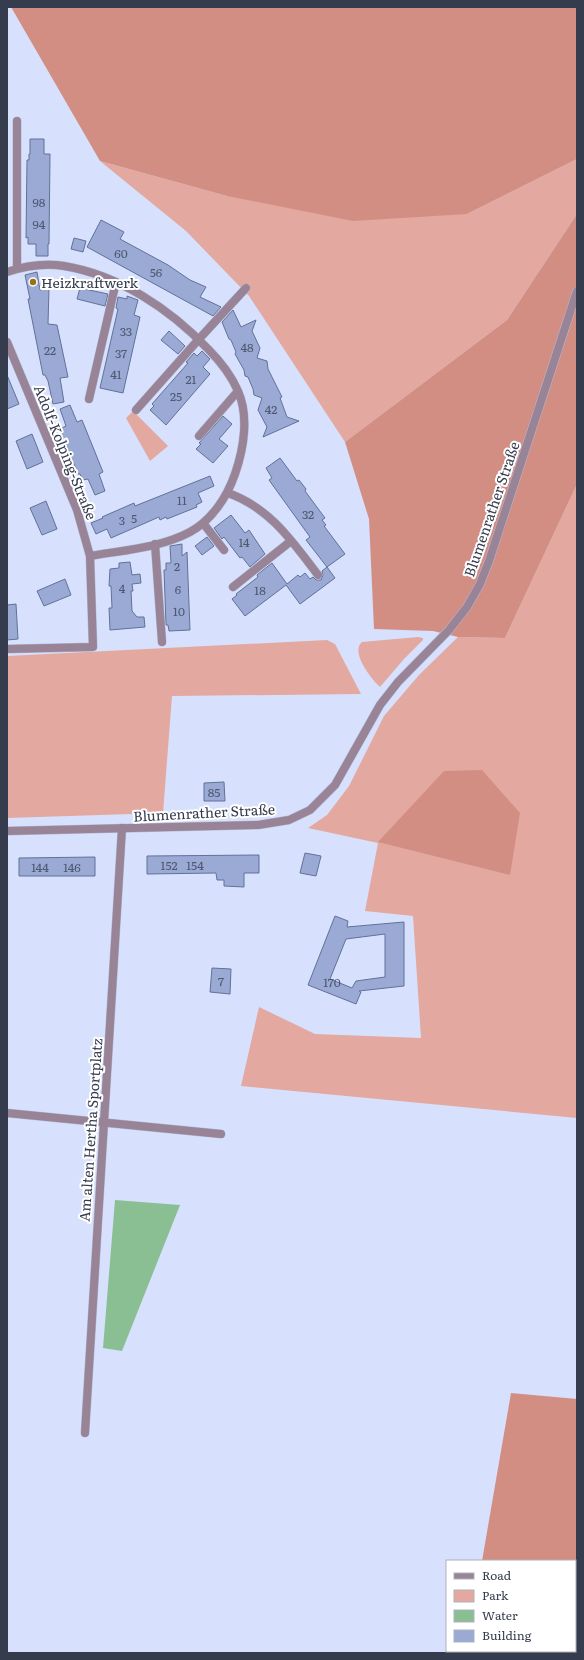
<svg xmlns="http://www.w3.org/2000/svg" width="584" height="1660" viewBox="0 0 584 1660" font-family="Literata,serif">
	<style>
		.green { fill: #e3a89f }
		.forest { fill: #d38e83 }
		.water { fill: #89bf92 }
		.building { fill: #9aaad5; stroke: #627199; fill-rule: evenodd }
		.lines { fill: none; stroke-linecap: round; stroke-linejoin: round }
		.minor-casing { stroke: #b3bdd6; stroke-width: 9 }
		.tertiary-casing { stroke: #b3bdd6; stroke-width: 9 }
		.minor { stroke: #998397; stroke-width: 8 }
		.tertiary { stroke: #998397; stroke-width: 8 }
		.poi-dot { fill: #92751b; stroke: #fff; stroke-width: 1.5 }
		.labels { text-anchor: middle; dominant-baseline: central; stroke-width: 4; stroke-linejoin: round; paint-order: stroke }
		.number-label { font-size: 12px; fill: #4e5870 }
		.poi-label { font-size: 14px; fill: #353c4e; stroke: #fff; text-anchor: start }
		.street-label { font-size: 14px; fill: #353c4e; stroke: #fff }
	</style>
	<rect width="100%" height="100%" fill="#d7e1fd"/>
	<path class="green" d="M577 159V214L507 320 345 442 249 296 186 231 100 161 227 196 467 214Z
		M133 411 168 446 150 461 126 418Z
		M577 484V1118L241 1086 259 1007 315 1034 421 1038 413 916 365 911 378 843 308 828 327 815 349 786 384 716 419 675 458 637 505 638Z
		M418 637 423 638V640L404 659 380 687C371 679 350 652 362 642Z
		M327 640 335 644 361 694 172 696 163 813 7 818V656Z"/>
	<path class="forest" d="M11 7H577V159L467 214 353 221 227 196 100 161Z
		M577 214V484L505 638 458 637 433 631 374 629 369 519 345 442 507 320Z
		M482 770 520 813 510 875 378 842 444 771Z
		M511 1393 577 1399V1653H466V1651H575V1561H482Z"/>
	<path class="water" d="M115 1200 180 1205 122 1351 103 1348Z"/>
	<path class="building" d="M30 139H44V154H50L49 244H48V256H36V244H28V237L26 238 27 160H29V154H30Z
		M101 220 124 232 120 239 168 265 190 280 206 287 200 297 221 307 213 316 87 247Z
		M74 238 86 241 83 252 71 249Z
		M37 272 40 290 49 288 48 324 57 325 68 377 60 378 64 402 53 404 48 381 45 375H43L28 299H30L25 275Z
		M80 288 108 294 105 306 77 299Z
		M127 296 138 300 134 315 140 317 123 393 100 388 118 309 116 308 118 297 127 299Z
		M233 310 241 327 256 320 252 331 260 348 257 358 267 361 268 369 282 397 280 398 287 417 299 421 263 437 267 427 258 410 262 398 254 395 253 389 248 377 245 376 244 370 235 354 236 352 231 340 229 339 222 322Z
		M169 331 185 346 178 354 161 340Z
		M202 351 210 359 203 367 210 374 166 425 150 410 154 406 152 404 188 363 186 362 194 353 197 356Z
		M7 375 19 404 7 409Z
		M70 405 77 422 82 420 103 472 99 474 105 491 95 495 88 479 83 480 80 474H78L60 429 66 426 60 409Z
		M223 416 232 424 219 439 228 446 213 463 196 449 201 444 199 443Z
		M32 434 43 462 27 469 16 441Z
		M280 458 297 481 299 480 306 489 305 491 325 518 322 520 326 525 324 526 345 554 327 567 306 540 310 537 269 480 272 478 266 468Z
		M210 476 214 486 198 493 202 502 196 505 197 507 167 519 166 517 160 520 159 517 111 538 107 529 96 534 91 523 103 518 102 517 134 503 135 506Z
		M46 501 57 529 42 535 30 508Z
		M231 515 245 533 249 530 265 554 250 567 242 557 240 558 224 537 222 539 214 528Z
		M207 537 214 546 202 555 195 546Z
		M182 544V556L187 552 190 630 169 631 168 625H166L164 570H166V563H171L170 546Z
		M130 562 132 575 140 574 141 583 132 584 133 591H131L132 611 137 617H144L145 627 110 630 109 608H112L111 586H109L110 569 119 568V563Z
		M272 563 287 584 298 575 300 577 305 573 310 579 313 577 316 580H321L323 575 322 571 327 567 335 578 300 604 286 585 245 616 232 599 237 595 236 594 258 577 257 575Z
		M65 579 71 595 44 606 37 591Z
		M16 604 18 639 7 640V605Z
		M224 782 225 801H204V783Z
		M305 853 321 856 316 876 300 873Z
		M259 855V873H244V887L224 886V880H217L216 873 147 874V856Z
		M95 857V876H19V858Z
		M335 916 348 921 347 927 404 922V986L359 991 361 992 356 1004 308 985ZM385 934V977L356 981 352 988 330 979 346 939Z
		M212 968 231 969 230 994 210 992Z"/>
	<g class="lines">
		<g class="minor-casing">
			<path id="minor" d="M17 121V269
				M7 272C25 266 45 263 64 266 119 275 170 309 208 349 220 361 231 375 238 391 249 416 244 448 235 474 227 497 212 520 190 532 160 548 124 550 90 556
				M7 342 77 510 90 556 93 647 7 649
				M89 399 116 282
				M136 410 199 339 246 288
				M199 436 238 391
				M228 493C270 508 292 541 318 575
				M203 523 224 550
				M155 544 162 642
				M233 587 291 541
				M7 1113 221 1134
				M85 1433 122 828"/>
		</g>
		<g class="tertiary-casing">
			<path id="tertiary" d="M7 831 258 825 289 820 310 810 335 785 380 705 398 682 449 630 467 607 480 584 489 561 577 291"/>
		</g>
		<use href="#minor" class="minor"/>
		<use href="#tertiary" class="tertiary"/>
	</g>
	<circle class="poi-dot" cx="33" cy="282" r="4"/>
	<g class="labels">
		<g class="number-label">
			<text x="39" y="202">98</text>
			<text x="39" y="224">94</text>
			<text x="121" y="253">60</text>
			<text x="156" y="272">56</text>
			<text x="126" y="331">33</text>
			<text x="247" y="347">48</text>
			<text x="50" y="350">22</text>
			<text x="121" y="353">37</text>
			<text x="116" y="374">41</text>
			<text x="191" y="379">21</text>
			<text x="176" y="396">25</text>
			<text x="271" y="409">42</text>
			<text x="182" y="500">11</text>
			<text x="308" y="514">32</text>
			<text x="134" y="518">5</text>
			<text x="122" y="520">3</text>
			<text x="244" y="542">14</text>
			<text x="177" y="566">2</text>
			<text x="122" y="588">4</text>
			<text x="178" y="589">6</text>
			<text x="260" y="590">18</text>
			<text x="179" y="611">10</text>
			<text x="214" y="792">85</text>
			<text x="169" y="865">152</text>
			<text x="195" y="865">154</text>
			<text x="40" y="867">144</text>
			<text x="72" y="867">146</text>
			<text x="221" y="981">7</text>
			<text x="332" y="982">170</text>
		</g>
		<g class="poi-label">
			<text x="41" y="282">Heizkraftwerk</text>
		</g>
		<g class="street-label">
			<text transform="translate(66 452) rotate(68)">Adolf-Kolping-Straße</text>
			<text transform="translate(491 509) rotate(-71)">Blumenrather Straße</text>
			<text transform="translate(204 812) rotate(-3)">Blumenrather Straße</text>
			<text transform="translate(90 1130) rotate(-86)">Am alten Hertha Sportplatz</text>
		</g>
	</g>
	<rect width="584" height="1660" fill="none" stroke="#353c4e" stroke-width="16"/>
	<rect x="446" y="1560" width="130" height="92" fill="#ffffff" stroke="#aeb1b8"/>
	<rect x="454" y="1573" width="20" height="6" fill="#998397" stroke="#aeb1b8"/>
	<text x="482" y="1580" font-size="12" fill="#353c4e">Road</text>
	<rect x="454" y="1590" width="20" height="12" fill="#e3a89f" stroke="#aeb1b8"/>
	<text x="482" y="1600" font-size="12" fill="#353c4e">Park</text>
	<rect x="454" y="1610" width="20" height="12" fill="#89bf92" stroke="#aeb1b8"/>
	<text x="482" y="1620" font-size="12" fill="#353c4e">Water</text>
	<rect x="454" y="1630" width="20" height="12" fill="#9aaad5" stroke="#aeb1b8"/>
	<text x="482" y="1640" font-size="12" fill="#353c4e">Building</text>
</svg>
